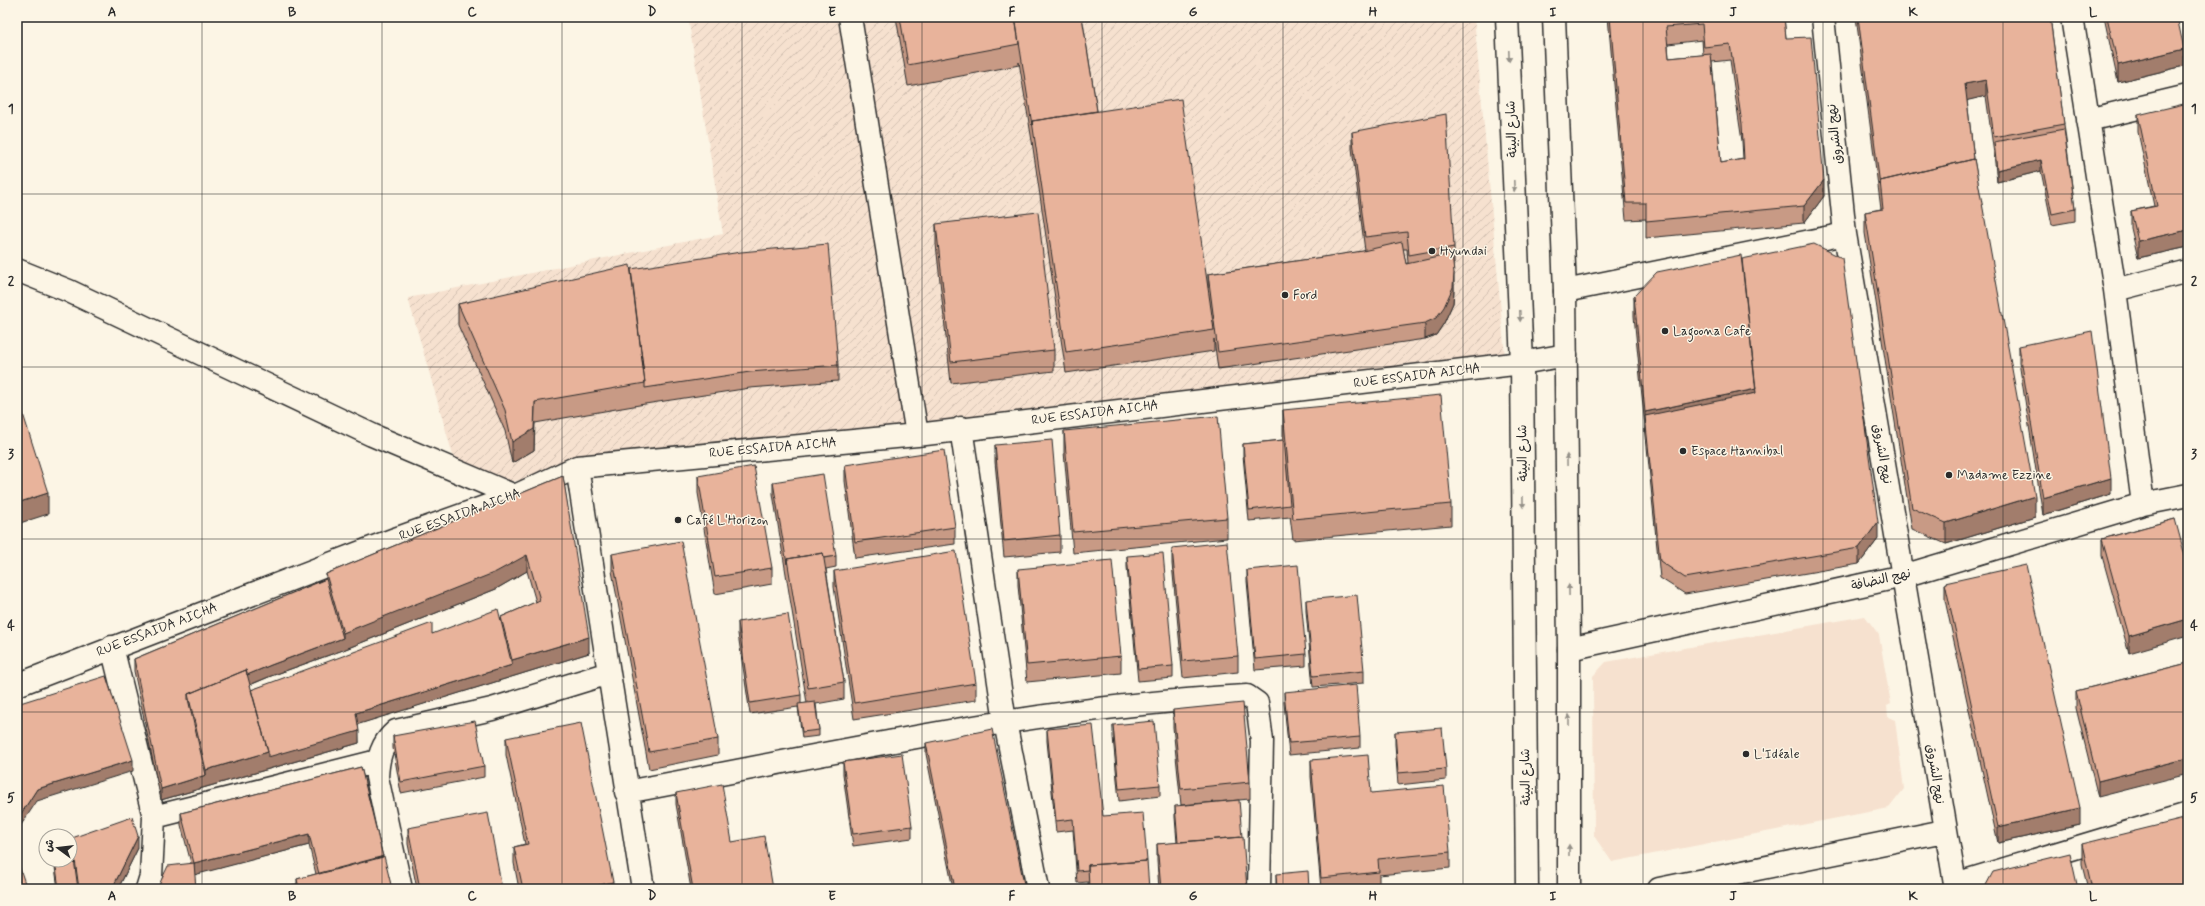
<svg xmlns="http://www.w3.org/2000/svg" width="2205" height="906" viewBox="0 0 2205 906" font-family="Mynerve,'Playpen Sans Arabic',sans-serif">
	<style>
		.built { fill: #f6e1cf }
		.industrial { fill: url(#industrial-furrows) }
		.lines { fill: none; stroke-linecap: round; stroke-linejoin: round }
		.minor-casing { stroke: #2b2b2b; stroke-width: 25 }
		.major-casing { stroke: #2b2b2b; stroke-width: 25 }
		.minor { stroke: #fcf5e5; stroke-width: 22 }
		.major { stroke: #fcf5e5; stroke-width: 22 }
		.wall { fill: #c89a85; stroke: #2b2b2b; fill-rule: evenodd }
		.shaded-wall { fill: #a27d6c; stroke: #2b2b2b }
		.building { fill: #e8b39b; stroke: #2b2b2b; fill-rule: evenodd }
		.oneway { fill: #949088 }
		.grid { fill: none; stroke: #2b2b2b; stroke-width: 1; stroke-opacity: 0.55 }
		.poi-dot { fill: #2b2b2b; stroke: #fcf5e5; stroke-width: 1.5 }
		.labels { text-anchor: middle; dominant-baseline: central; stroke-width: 3; stroke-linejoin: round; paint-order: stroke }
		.street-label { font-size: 13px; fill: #2b2b2b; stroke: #fcf5e5 }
		.poi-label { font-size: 13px; fill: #2b2b2b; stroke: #fcf5e5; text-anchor: start }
		.neatline { fill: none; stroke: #2b2b2b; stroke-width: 1.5 }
		.grid-label { font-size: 13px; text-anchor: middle; font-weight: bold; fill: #2b2b2b }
	</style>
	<defs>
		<pattern id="industrial-furrows" width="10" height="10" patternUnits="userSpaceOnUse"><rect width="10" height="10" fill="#f6e1cf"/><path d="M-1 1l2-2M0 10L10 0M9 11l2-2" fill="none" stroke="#d3c1b2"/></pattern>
	</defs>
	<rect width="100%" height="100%" fill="#fcf5e5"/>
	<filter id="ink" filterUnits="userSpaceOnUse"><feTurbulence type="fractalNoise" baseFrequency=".025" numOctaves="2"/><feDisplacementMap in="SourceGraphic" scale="8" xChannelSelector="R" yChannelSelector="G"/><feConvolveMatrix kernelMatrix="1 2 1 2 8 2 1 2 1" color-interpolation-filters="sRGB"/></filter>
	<g filter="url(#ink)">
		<path class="built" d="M1865 616 1879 635 1891 704 1887 706 1888 717 1895 720 1904 789 1889 808 1612 862 1594 836 1593 676 1606 662Z"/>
		<path class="industrial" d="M688 17H1474L1506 367 462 487 408 298 723 234Z"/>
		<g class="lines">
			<g class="minor-casing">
				<path id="minor" d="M850 17 917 435
					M1823 17 1845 234 1956 889
					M2072 17 2115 290 2143 504
					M2088 120 2188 96
					M17 270 69 291 372 435 515 496
					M2115 290 2188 271
					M1565 291 1845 234
					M961 428 1005 722 1038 889
					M577 467 609 673
					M112 647 154 817 151 876 147 889
					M1569 649 1903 576 2143 504 2188 495
					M17 685 395 539 515 496 577 467 917 435 1522 363 1566 355
					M626 792C832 754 1038 706 1247 696L1257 703 1262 741 1259 889
					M154 817 378 761
					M1955 884 2188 814
					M401 889 377 777C378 758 381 744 396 731L492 709 609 673 643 889
					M1659 889 1944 831"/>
			</g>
			<g class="major-casing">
				<path id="major" d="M1507 17 1522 363 1527 889
					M1554 17 1565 291 1569 649V889"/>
			</g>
			<use href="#minor" class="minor"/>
			<use href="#major" class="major"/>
		</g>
		<path class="wall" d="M896 17H1082L1097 111 1208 288V274L1365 251 1352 148V132L1454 247V264H1453L1454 290 1453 303 1444 323 1436 335 1425 339 1218 369 1214 339V351L1066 373 1032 141 1019 62V65L908 86ZM1403 249H1407L1408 263 1406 264Z
			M1608 17H1784L1786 38 1824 196 1804 223 1646 238V219L1626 220ZM1702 40 1703 55 1669 58 1668 44ZM1730 60 1742 141 1743 159 1721 163 1712 62Z
			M1856 17H2050L2075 209V221L2052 225 2041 171 1997 182 1994 154 1986 96 1967 100 1974 159 2035 517 1946 544 1912 529 1865 233V212L1881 209Z
			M2104 17H2177L2184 66 2118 82Z
			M2138 115 2188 247 2138 258 2131 228V211L2154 206 2138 132Z
			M936 224 1054 350V371L951 383 936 244Z
			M1742 259 1878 539 1859 564 1685 594 1660 578 1634 316V296Z
			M631 269 838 365V381L750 388 645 404 535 423 534 450 512 463 505 431 458 325V304Z
			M2019 346 2111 494 2043 515 2019 362Z
			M1283 410 1451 504V525L1293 540 1290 516V517L1249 521 1243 455V444L1283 440Z
			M1064 431 1227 518V538L1073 553 1064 452Z
			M995 445 1060 535V552L1004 557 995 462Z
			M845 465 955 527V544L855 558 845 481Z
			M563 476 589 653 358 724 359 743 161 800 134 671V659L326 579V574ZM527 571 536 602 501 617V621L432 634 251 690 250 685 271 676 343 650 496 589Z
			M698 476 772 568V584L715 594 698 493Z
			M773 482 836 556V567L826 569 844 682V699L816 704 819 730V736L802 738 798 707 750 714 738 634V622L801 695V704L807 703 773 494Z
			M2175 519 2129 653 2102 556V539Z
			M1172 548 1238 656V672L1183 678 1172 564Z
			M612 554 718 739V755L649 769 612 571Z
			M1127 556 1173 666V678L1138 681 1127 567Z
			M1018 569 1121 656V673L1027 682 1018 585Z
			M1247 570 1306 654V666L1255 670 1247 581Z
			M834 571 976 683V700L854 719 834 587Z
			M1945 583 2080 825 1998 843 1945 600Z
			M1306 600 1364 671V683L1313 687 1306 611Z
			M2188 663 2098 797 2076 708V691Z
			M1284 692 1360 737V748L1289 755 1284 703Z
			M1173 710 1250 782V799L1181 805 1173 727Z
			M1113 725 1160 785V796L1119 801 1113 737Z
			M1047 729 1103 816 1149 889H1088V882L1077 883 1073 830 1056 832 1047 741Z
			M1395 732 1446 769V780L1398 785 1395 744Z
			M393 736 484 766V777L401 793 393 748Z
			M506 738 613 889H519L514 863V847L525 844 506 755Z
			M926 743 1025 889H953L926 754Z
			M1311 760 1371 793 1450 852V868L1379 875V889H1321L1311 777Z
			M843 762 912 826V838L853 846 843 774Z
			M361 767 383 857 392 889H279L297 884V879L316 874 309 845 195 874 191 863 181 825V813Z
			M676 793 732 842 773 889H691L676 804Z
			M1175 806 1247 889H1159L1157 861V844L1177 843 1175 817Z
			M408 828 502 889H417L408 844Z
			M72 838 138 848 118 889H58L54 860H70Z
			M2082 844 2188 889H2088L2082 865Z
			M1276 874 1309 889H1276Z"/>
		<path class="shaded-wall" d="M2184 49V66L2118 82V65Z
			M1986 80V96L1965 101V84Z
			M2041 160V171L1997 182V170Z
			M1824 180V196L1804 223V206Z
			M2188 230V247L2138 258V241Z
			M1454 273V290L1453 303 1444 323 1436 335 1425 339V323Z
			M1756 389V410L1645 416V432V412Z
			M535 402 534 450 512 463V442Z
			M2111 478V494L2043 515V498Z
			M48 493V514L17 524V503Z
			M2035 496V517L1946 544V523Z
			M1878 522V539L1859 564V548Z
			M527 555V571L496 589 343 650 271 676 192 709 189 699 271 665 343 638V633Z
			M2188 619V636L2129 653V636Z
			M589 637V653L356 725V713L512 665V660Z
			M359 731V743L161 800V789L206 775V770L268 752Z
			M2188 758V774L2098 797V781Z
			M133 760V771L37 801 17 831V820L37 789Z
			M2080 808V825L1998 843V827Z
			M309 834V845L194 875V863Z
			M138 836V848L118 889H112Z
			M613 882V889H582Z"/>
		<path class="building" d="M900 17H1015L1019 44 908 65Z
			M1015 17H1082L1097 111 1032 121V125Z
			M1610 17H1784L1786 38 1811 37 1824 180 1804 206 1646 221V203H1626ZM1702 24 1704 47 1730 44 1742 124 1744 159 1721 163 1711 54 1669 58 1666 27Z
			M1858 17H2050L2064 124 1994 137 1986 80 1965 84 1974 159 1880 181V185Z
			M2107 17H2177L2184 49 2118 65Z
			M1181 99 1214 330 1066 352 1032 121Z
			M2188 103V230L2138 241 2131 211 2157 206 2138 115Z
			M1446 114 1454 247 1409 255 1407 232 1365 237 1352 132Z
			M2064 129 2075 209 2052 214 2041 160 1997 170 1994 142Z
			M1974 159 2035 496 1946 523 1912 508 1865 212 1883 209 1880 181Z
			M1038 212 1054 350 951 362 936 224Z
			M1402 242 1406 264 1452 254 1454 273 1453 287 1444 307 1436 318 1425 323 1218 352 1208 274 1363 251Z
			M828 244 838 365 750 372 645 388V383L631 269 741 252Z
			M1814 244 1842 258 1878 522 1859 548 1685 578 1660 561 1645 416 1756 393 1742 259Z
			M1741 255 1756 389 1645 412 1634 296 1657 272Z
			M630 265 645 383 535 402 534 429 512 442 505 410 458 304Z
			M2092 331 2111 478 2043 498 2019 346Z
			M17 395 48 493 17 503Z
			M1441 395 1451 504 1293 519 1283 410Z
			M1218 416 1227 518 1073 532 1064 431Z
			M1052 440 1060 535 1004 541 995 445Z
			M1284 440 1290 505 1249 510 1243 444Z
			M944 450 955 527 855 542 845 465Z
			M754 466 772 568 715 577 698 476Z
			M823 474 836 556 824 558 823 553 787 559V564L773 482Z
			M563 476 589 637 512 660 501 617 540 600 527 555 496 572 343 633 326 574Z
			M2175 519 2188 567V619L2129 636 2102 539Z
			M681 541 718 739 649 752 612 554Z
			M1227 542 1238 656 1183 661 1172 548Z
			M956 551 976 683 854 703 834 571Z
			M823 553 844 682 808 688 787 559Z
			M1163 553 1173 666 1138 669 1127 556Z
			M1112 560 1121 656 1027 665 1018 569Z
			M1298 565 1306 654 1255 659 1247 570Z
			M2026 565 2080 808 1998 827 1945 583Z
			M326 579 343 638 271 665 247 675 246 670 188 694V699L206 775 161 789 134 659Z
			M1357 595 1364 671 1313 676 1306 600Z
			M498 609 512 665 356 713 359 731 268 757V752L251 690 432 623V634Z
			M788 614 801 695 750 703 738 622Z
			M2188 663V758L2098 781 2076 691Z
			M246 670 268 752 206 770 188 694Z
			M106 676 133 760 37 789 17 820V704Z
			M1356 685 1360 737 1289 743 1284 692Z
			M815 702 819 730 802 732 798 704Z
			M1243 703 1250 782 1181 789 1173 710Z
			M475 721 484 766 401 782 393 736Z
			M1154 721 1160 785 1119 789 1113 725Z
			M581 723 613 882 582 889H523L514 847 528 844 506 738Z
			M1093 725 1103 816 1143 813 1147 861 1088 865V870L1077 871 1073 819 1056 821 1047 729Z
			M1442 728 1446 769 1398 773 1395 732Z
			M992 729 1025 889H955L926 743Z
			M902 754 912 826 853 834 843 762Z
			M1368 755 1371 793 1444 786 1450 852 1378 859 1379 872 1321 878 1311 760Z
			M361 767 383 857 319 874 309 834 194 863 181 813Z
			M722 784 732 842 764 836 773 889H693L676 793Z
			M1239 800 1242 837 1178 842 1175 806Z
			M488 813 502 889H420L408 828Z
			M132 817 138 836 112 889H79L72 838Z
			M2188 818V889H2092L2082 844Z
			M1243 837 1247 889H1161L1157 844Z
			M70 844H72L78 889H59L55 860H70Z
			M2070 853 2078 889H1984L1993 872Z
			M384 856 392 889H299L297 879Z
			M17 860 27 889H17Z
			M1147 861 1149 889H1089L1088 865Z
			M194 863 196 889H157L168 866Z
			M1308 871 1309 889H1277L1276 874Z
			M297 884 298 889H279Z
			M1430 886V889H1396Z"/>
		<defs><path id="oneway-solid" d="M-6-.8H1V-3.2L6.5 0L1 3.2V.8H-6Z"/></defs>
		<g class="oneway">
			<use href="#oneway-solid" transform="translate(1509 56) rotate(88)"/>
			<use href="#oneway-solid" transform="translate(1514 186) rotate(88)"/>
			<use href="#oneway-solid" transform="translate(1520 316) rotate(88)"/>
			<use href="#oneway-solid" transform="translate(1567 460) rotate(-91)"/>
			<use href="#oneway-solid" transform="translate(1523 502) rotate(89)"/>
			<use href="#oneway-solid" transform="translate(1569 590) rotate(-91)"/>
			<use href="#oneway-solid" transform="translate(1569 720) rotate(-90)"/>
			<use href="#oneway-solid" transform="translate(1569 850) rotate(-90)"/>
		</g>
	</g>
	<path class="grid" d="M202 17V889M382 17V889M562 17V889M742 17V889M922 17V889M1102 17V889M1283 17V889M1463 17V889M1643 17V889M1823 17V889M2003 17V889M17 194H2188M17 367H2188M17 539H2188M17 712H2188"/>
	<g class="poi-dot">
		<circle cx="1432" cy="251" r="4"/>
		<circle cx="1285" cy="295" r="4"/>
		<circle cx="1665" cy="331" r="4"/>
		<circle cx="1683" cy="451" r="4"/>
		<circle cx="1949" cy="475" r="4"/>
		<circle cx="678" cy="520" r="4"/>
		<circle cx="1746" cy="754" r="4"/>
	</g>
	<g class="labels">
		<g class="street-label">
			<text transform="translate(1512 129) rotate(-92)">شارع البيئة</text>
			<text transform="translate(1835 134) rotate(-96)">نهج الشروق</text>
			<text transform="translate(1417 376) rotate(-7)">RUE ESSAIDA AICHA</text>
			<text transform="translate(1095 413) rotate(-7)">RUE ESSAIDA AICHA</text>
			<text transform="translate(773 448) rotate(-5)">RUE ESSAIDA AICHA</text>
			<text transform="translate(1523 453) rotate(-91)">شارع البيئة</text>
			<text transform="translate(1882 454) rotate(80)">نهج الشروق</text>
			<text transform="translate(460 515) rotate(-20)">RUE ESSAIDA AICHA</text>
			<text transform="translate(1881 580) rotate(-13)">نهج النضافة</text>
			<text transform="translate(157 630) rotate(-21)">RUE ESSAIDA AICHA</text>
			<text transform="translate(1935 774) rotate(81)">نهج الشروق</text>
			<text transform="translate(1526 777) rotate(-91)">شارع البيئة</text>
		</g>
		<g class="poi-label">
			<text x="1440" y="251">Hyundai</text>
			<text x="1293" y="295">Ford</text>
			<text x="1673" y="331">Lagoona Cafe</text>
			<text x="1691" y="451">Espace Hannibal</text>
			<text x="1957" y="475">Madame Ezzine</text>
			<text x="686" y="520">Café L'Horizon</text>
			<text x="1754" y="754">L'Idéale</text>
		</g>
	</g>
	<rect width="2205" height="906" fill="none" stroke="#fcf5e5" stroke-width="44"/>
	<g transform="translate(58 848) rotate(285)"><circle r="19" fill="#fcf5e5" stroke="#a8a49b"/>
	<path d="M0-3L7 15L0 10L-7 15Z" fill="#2b2b2b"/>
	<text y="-6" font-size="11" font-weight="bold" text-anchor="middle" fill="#2b2b2b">ش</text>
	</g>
	<rect x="22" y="22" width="2161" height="862" class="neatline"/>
	<g class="grid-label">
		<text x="112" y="16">A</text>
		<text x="292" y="16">B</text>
		<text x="472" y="16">C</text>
		<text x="652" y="16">D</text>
		<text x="832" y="16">E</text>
		<text x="1012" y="16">F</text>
		<text x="1193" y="16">G</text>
		<text x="1373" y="16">H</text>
		<text x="1553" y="16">I</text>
		<text x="1733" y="16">J</text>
		<text x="1913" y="16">K</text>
		<text x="2093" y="16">L</text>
		<text x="11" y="113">1</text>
		<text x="2194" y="113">1</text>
		<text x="11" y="285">2</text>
		<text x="2194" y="285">2</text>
		<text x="11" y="458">3</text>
		<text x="2194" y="458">3</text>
		<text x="11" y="630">4</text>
		<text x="2194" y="630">4</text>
		<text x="11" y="802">5</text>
		<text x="2194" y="802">5</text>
		<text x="112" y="900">A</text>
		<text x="292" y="900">B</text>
		<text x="472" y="900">C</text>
		<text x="652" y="900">D</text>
		<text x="832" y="900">E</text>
		<text x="1012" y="900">F</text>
		<text x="1193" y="900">G</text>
		<text x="1373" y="900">H</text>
		<text x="1553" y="900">I</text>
		<text x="1733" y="900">J</text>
		<text x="1913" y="900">K</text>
		<text x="2093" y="900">L</text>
	</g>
</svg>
